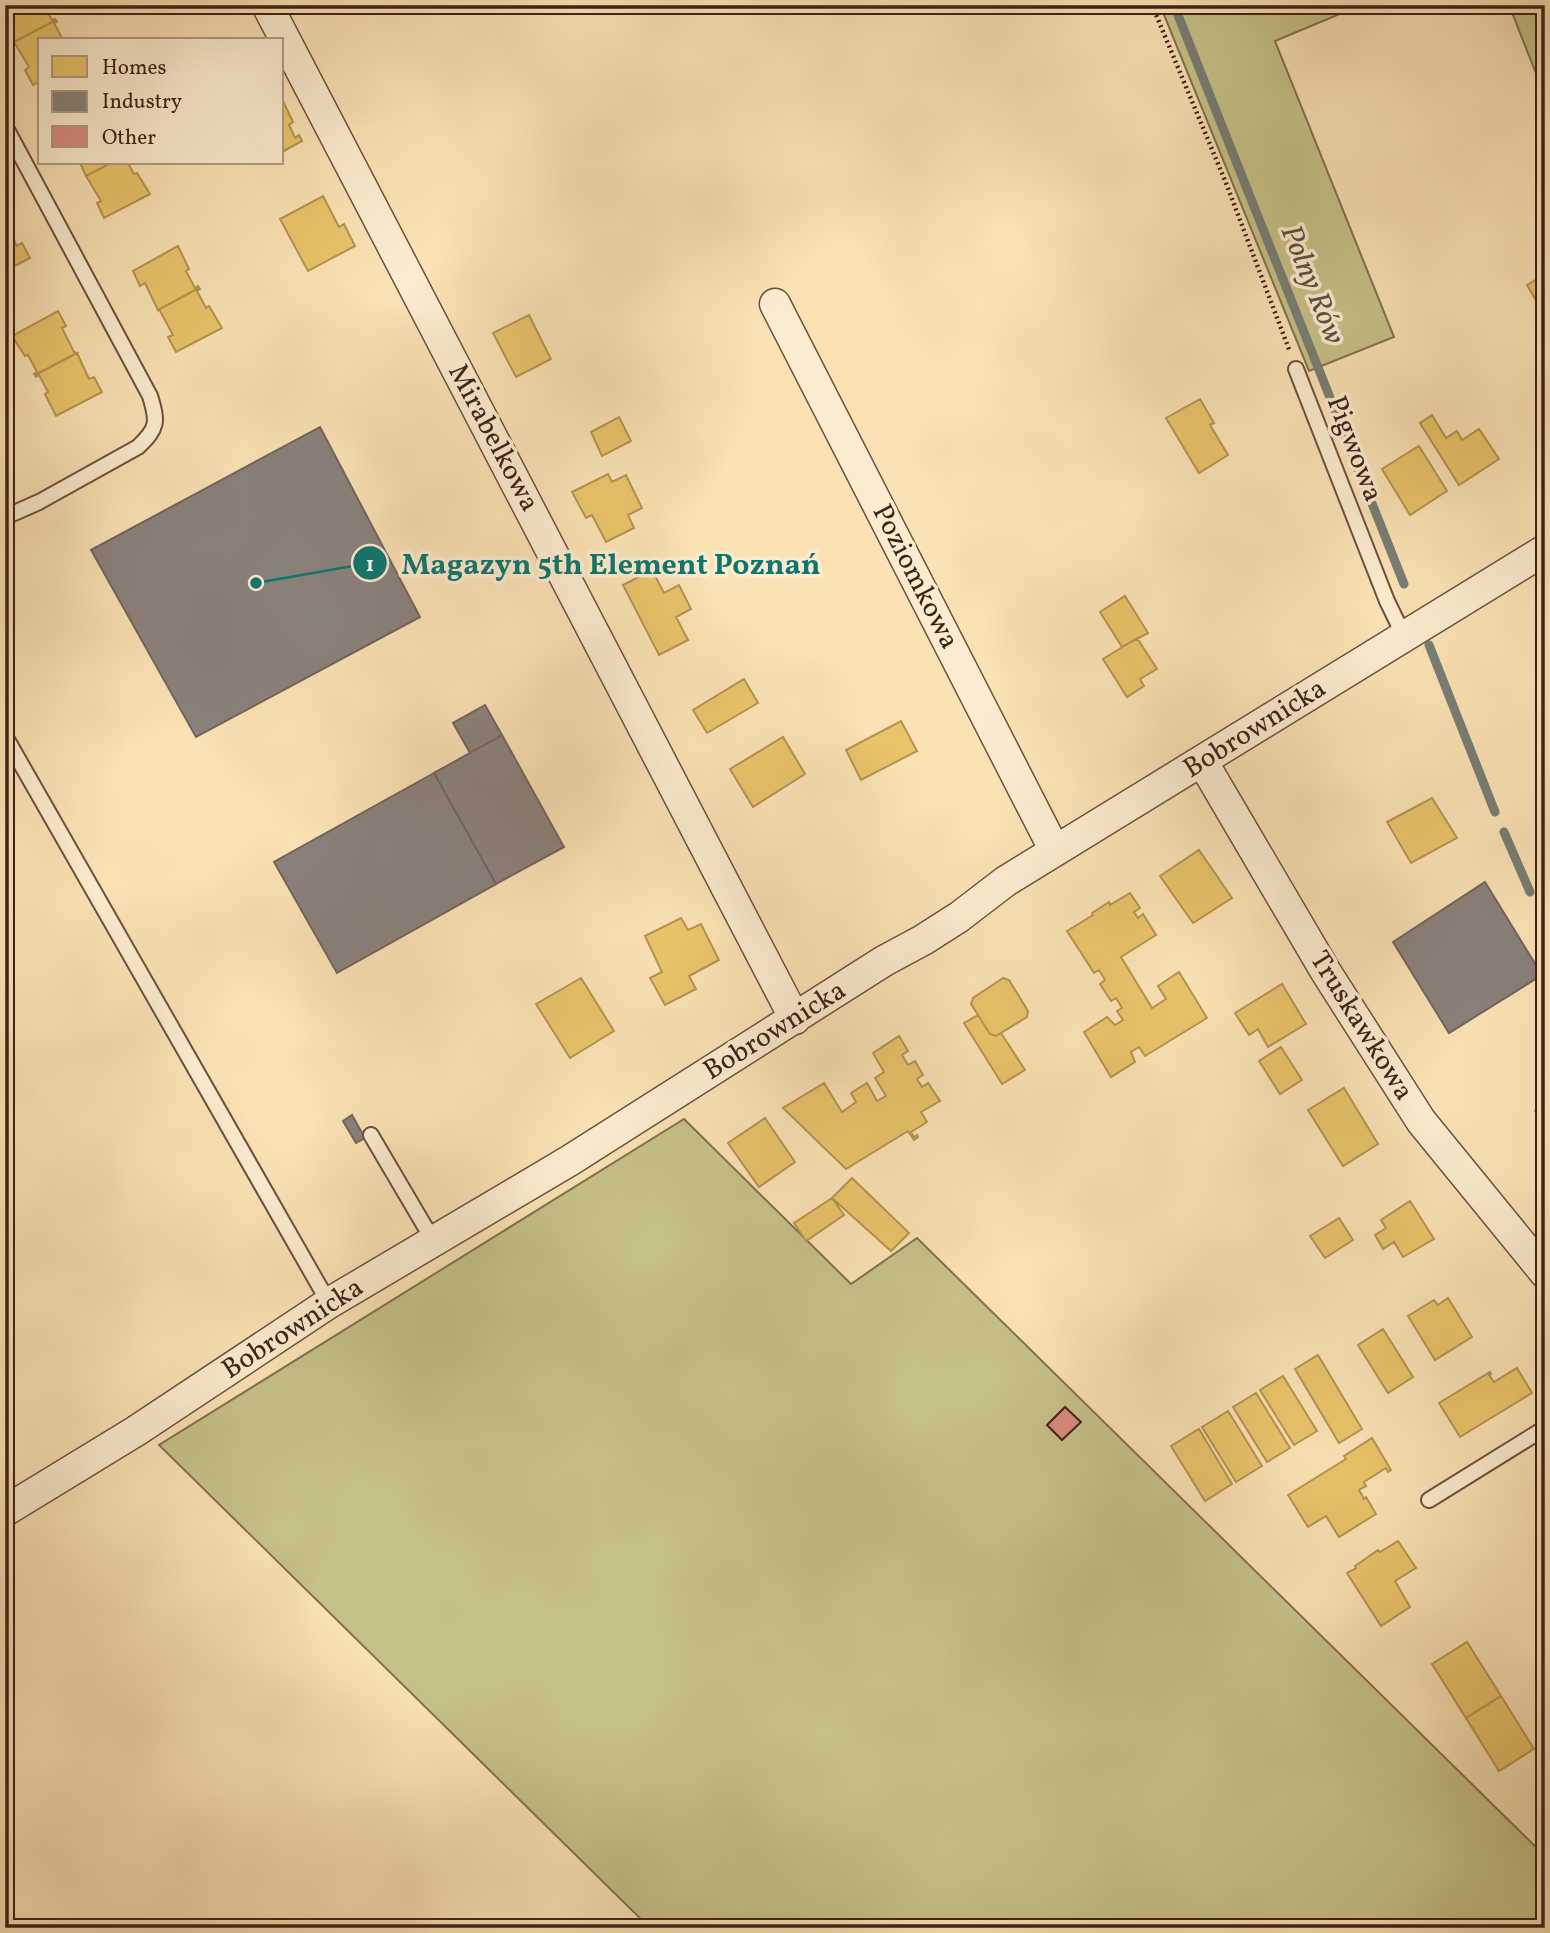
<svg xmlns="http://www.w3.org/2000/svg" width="1550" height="1933" viewBox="0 0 1550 1933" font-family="Vollkorn,serif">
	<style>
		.green { fill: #c6c188; stroke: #82714f; stroke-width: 2 }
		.homes { fill: #e9c46a; stroke: #b69351; stroke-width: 2 }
		.industry { fill: #8a817c; stroke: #73645d; stroke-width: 2 }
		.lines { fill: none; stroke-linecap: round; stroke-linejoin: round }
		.stream { stroke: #787e75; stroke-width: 9 }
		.building { fill: #d98c81; stroke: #3e2116; stroke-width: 2 }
		.lane-casing { stroke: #6d513e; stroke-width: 18 }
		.street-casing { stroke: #6d513e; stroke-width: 33 }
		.path { stroke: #3e2116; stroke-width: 4.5; stroke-dasharray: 2 3.5; stroke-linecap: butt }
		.lane { stroke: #fceccf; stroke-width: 14 }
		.street { stroke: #fceccf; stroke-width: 30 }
		.labels { text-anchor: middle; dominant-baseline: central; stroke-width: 7; stroke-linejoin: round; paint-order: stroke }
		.street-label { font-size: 28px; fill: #3e2116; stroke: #fceccf }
		.water-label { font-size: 30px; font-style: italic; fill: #5b5045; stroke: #fceccf }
		.leader { fill: none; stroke: #0f766e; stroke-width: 2.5 }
		.callout-dot { fill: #0f766e; stroke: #fceccf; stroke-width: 2.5 }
		.mark-label { font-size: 21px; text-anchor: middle; font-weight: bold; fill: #fff }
		.callout-label { font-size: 30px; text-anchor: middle; font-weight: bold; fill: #0f766e; stroke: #fceccf; stroke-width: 7; stroke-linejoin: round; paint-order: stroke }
	</style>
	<rect width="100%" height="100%" fill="#fae2b5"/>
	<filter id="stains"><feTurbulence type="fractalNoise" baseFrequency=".00286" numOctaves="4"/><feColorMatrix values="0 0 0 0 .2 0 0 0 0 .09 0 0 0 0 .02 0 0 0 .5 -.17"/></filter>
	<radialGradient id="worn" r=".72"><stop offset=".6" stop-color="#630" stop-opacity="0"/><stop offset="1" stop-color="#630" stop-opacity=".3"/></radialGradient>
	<path class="green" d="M1160 5H1361L1275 41 1394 337 1309 371Z
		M1509 5H1545V96Z
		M684 1119 851 1284 917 1238 1545 1856V1928H650L159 1445Z"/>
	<path class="homes" d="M5 5H44L52 20 55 19 56 20 14 42 5 22Z
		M56 20 57 22 54 23 63 40H40V81L33 85 25 70 29 67 14 42Z
		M282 99 293 122 289 125 295 138 299 135 302 141 282 152Z
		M80 163H111L86 176Z
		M111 163H128L134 174 137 173 150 194 104 218 97 203 101 201 86 176Z
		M323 196 339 227 344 224 355 246 308 271 280 219Z
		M5 223 17 246 22 243 30 258 5 271Z
		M178 246 189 269 186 271 195 288 198 286 199 288 158 310 145 283 140 286 133 271Z
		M1545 274V306L1541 309 1527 285Z
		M199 288 200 289 197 291 206 308 209 306 222 328 176 352 168 337 173 335 160 311 158 310Z
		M58 311 66 326 62 328 74 352 77 353 35 375 34 374 37 372 28 355 25 356 12 336Z
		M529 315 551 359 516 377 493 333Z
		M77 353 89 379 94 377 102 392 56 416 45 394 48 392 39 375 36 377 35 375Z
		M1200 399 1214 423 1210 425 1228 455 1199 473 1166 418Z
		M1432 415 1446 438 1457 431 1462 440 1479 429 1499 459 1459 485 1420 423Z
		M619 417 631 441 602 456 591 432Z
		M1419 446 1447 491 1410 515 1382 469Z
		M608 474 612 482 626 475 642 508 628 515 634 528 606 542 592 515 586 518 572 492Z
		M652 570 664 593 679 585 691 609 676 617 688 640 659 655 623 585Z
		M1125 596 1148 633 1122 647 1100 612Z
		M1137 638 1157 669 1140 679 1144 686 1127 697 1103 659Z
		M744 679 758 703 707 733 693 710Z
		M901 721 917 751 861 780 846 750Z
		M783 737 805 774 753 807 730 769Z
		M1432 798 1457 838 1411 863 1387 822Z
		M1199 850 1232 898 1193 923 1160 876Z
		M1130 893 1140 908 1134 912 1138 918 1143 914 1156 935 1121 957 1152 1008 1166 999 1158 986 1179 972 1207 1018 1145 1056 1139 1047 1131 1052 1135 1062 1111 1077 1084 1032 1107 1017 1115 1025 1123 1020 1117 1011 1122 1008 1116 998 1111 1001 1100 984 1105 980 1099 970 1094 973 1067 931 1093 915 1092 913 1109 902 1110 905Z
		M681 918 688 930 701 924 719 960 689 976 696 989 665 1005 650 978 662 972 645 936Z
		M581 978 614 1031 570 1058 536 1004Z
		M1003 978 1009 980 1028 1011 1027 1017 996 1036 990 1034 971 1004 973 998Z
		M1282 984 1306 1024 1268 1047 1258 1029 1249 1035 1235 1013Z
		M978 1015 990 1034 996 1036 1001 1033 1025 1070 1002 1084 964 1023Z
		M899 1036 908 1051 902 1055 908 1065 915 1061 923 1075 917 1079 922 1087 928 1083 940 1101 921 1112 927 1122 911 1132 914 1137 917 1135 918 1137 914 1140 908 1131 846 1169 783 1108 824 1083 842 1112 856 1102 851 1093 867 1083 877 1101 886 1096 875 1078 884 1072 873 1053Z
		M1281 1047 1302 1080 1280 1094 1259 1061Z
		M1344 1088 1378 1144 1343 1166 1308 1110Z
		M1545 1102V1128L1535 1111Z
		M765 1118 795 1162 759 1187 728 1143Z
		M852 1178 909 1233 891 1251 832 1198Z
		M832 1198 844 1215 806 1241 794 1223Z
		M1410 1201 1434 1239 1403 1257 1394 1242 1383 1249 1375 1235 1386 1228 1381 1220Z
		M1339 1218 1353 1240 1325 1258 1310 1236Z
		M1448 1298 1472 1337 1435 1360 1408 1316 1434 1300 1438 1305Z
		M1383 1329 1413 1377 1388 1393 1358 1345Z
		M1318 1355 1362 1429 1339 1443 1295 1369Z
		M1517 1368 1532 1393 1460 1437 1439 1403 1490 1372 1491 1374 1489 1375 1494 1382Z
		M1283 1376 1317 1431 1294 1445 1260 1390Z
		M1256 1393 1290 1448 1267 1462 1233 1407Z
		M1228 1411 1262 1466 1236 1482 1202 1427Z
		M1199 1429 1232 1484 1205 1501 1171 1446Z
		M1372 1438 1391 1470 1388 1472 1386 1468 1364 1482 1366 1486 1359 1490 1364 1499 1366 1497 1376 1514 1339 1537 1326 1516 1308 1527 1288 1495 1346 1459 1344 1456Z
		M1398 1541 1416 1568 1395 1581 1410 1607 1381 1626 1347 1573 1356 1568 1355 1566 1378 1550 1380 1552Z
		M1467 1642 1501 1696 1466 1718 1432 1664Z
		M1501 1696 1534 1749 1499 1771 1466 1718Z"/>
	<path class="industry" d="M320 427 420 617 196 737 91 550Z
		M485 705 502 735 470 753 453 723Z
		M502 735 564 847 496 884 434 773Z
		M434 773 496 884 337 973 274 862Z
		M1485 882 1542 975 1449 1033 1393 942Z
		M352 1115 365 1138 356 1143 343 1121Z"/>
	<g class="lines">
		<path class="stream" d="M1174 5 1404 584
			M1429 645 1495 812
			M1504 832 1530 892"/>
	</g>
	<path class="building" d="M1065 1407 1081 1422 1062 1440 1047 1425Z"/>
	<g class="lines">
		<g class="lane-casing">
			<path id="lane" d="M5 126 150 396C158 422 158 428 138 447L39 502 5 517
				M1296 369 1387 601 1404 636
				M5 736 329 1303
				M371 1135 434 1242
				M1429 1500 1545 1428"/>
		</g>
		<g class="street-casing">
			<path id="street" d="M267 5 795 1019
				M775 304 1055 851
				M1202 761 1326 972 1421 1121 1545 1273
				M5 1511 136 1431 329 1303 569 1161 884 961 923 940 959 917 1006 881 1545 550"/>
		</g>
		<path class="path" d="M1152 5 1226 183 1290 352"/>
		<use href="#lane" class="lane"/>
		<use href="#street" class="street"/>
	</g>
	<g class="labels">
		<g class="street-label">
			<text transform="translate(493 438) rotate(62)">Mirabelkowa</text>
			<text transform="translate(1354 449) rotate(69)">Pigwowa</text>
			<text transform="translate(915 577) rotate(63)">Poziomkowa</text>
			<text transform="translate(1255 729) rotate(-32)">Bobrownicka</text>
			<text transform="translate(1361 1026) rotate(58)">Truskawkowa</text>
			<text transform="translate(775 1031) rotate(-32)">Bobrownicka</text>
			<text transform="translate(293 1329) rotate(-33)">Bobrownicka</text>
		</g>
		<g class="water-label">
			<text transform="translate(1312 285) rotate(68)">Polny Rów</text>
		</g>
	</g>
	<path class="leader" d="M256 583L370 563"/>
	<g class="callout-dot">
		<circle cx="256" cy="583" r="7"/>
		<circle cx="370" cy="563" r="18"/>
	</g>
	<g class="mark-label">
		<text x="370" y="571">1</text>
	</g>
	<g class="callout-label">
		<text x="611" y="574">Magazyn 5th Element Poznań</text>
	</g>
	<rect width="1550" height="1933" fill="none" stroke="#fae2b5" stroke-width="28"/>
	<rect x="7" y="7" width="1536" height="1919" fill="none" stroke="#3e2116" stroke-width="3.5"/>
	<rect x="14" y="14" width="1522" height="1905" fill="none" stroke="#3e2116" stroke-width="2"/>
	<rect x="38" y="38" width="245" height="126" fill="#fceccf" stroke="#b09b85" stroke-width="2"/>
	<rect x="52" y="56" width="35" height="21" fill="#e9c46a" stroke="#b09b85" stroke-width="2"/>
	<text x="102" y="74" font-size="21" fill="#3e2116">Homes</text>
	<rect x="52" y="91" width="35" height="21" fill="#8a817c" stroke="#b09b85" stroke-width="2"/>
	<text x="102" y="108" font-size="21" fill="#3e2116">Industry</text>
	<rect x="52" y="126" width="35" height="21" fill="#d98c81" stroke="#b09b85" stroke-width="2"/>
	<text x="102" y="144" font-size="21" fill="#3e2116">Other</text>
	<rect width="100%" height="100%" filter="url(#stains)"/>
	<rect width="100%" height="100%" fill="url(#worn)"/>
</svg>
